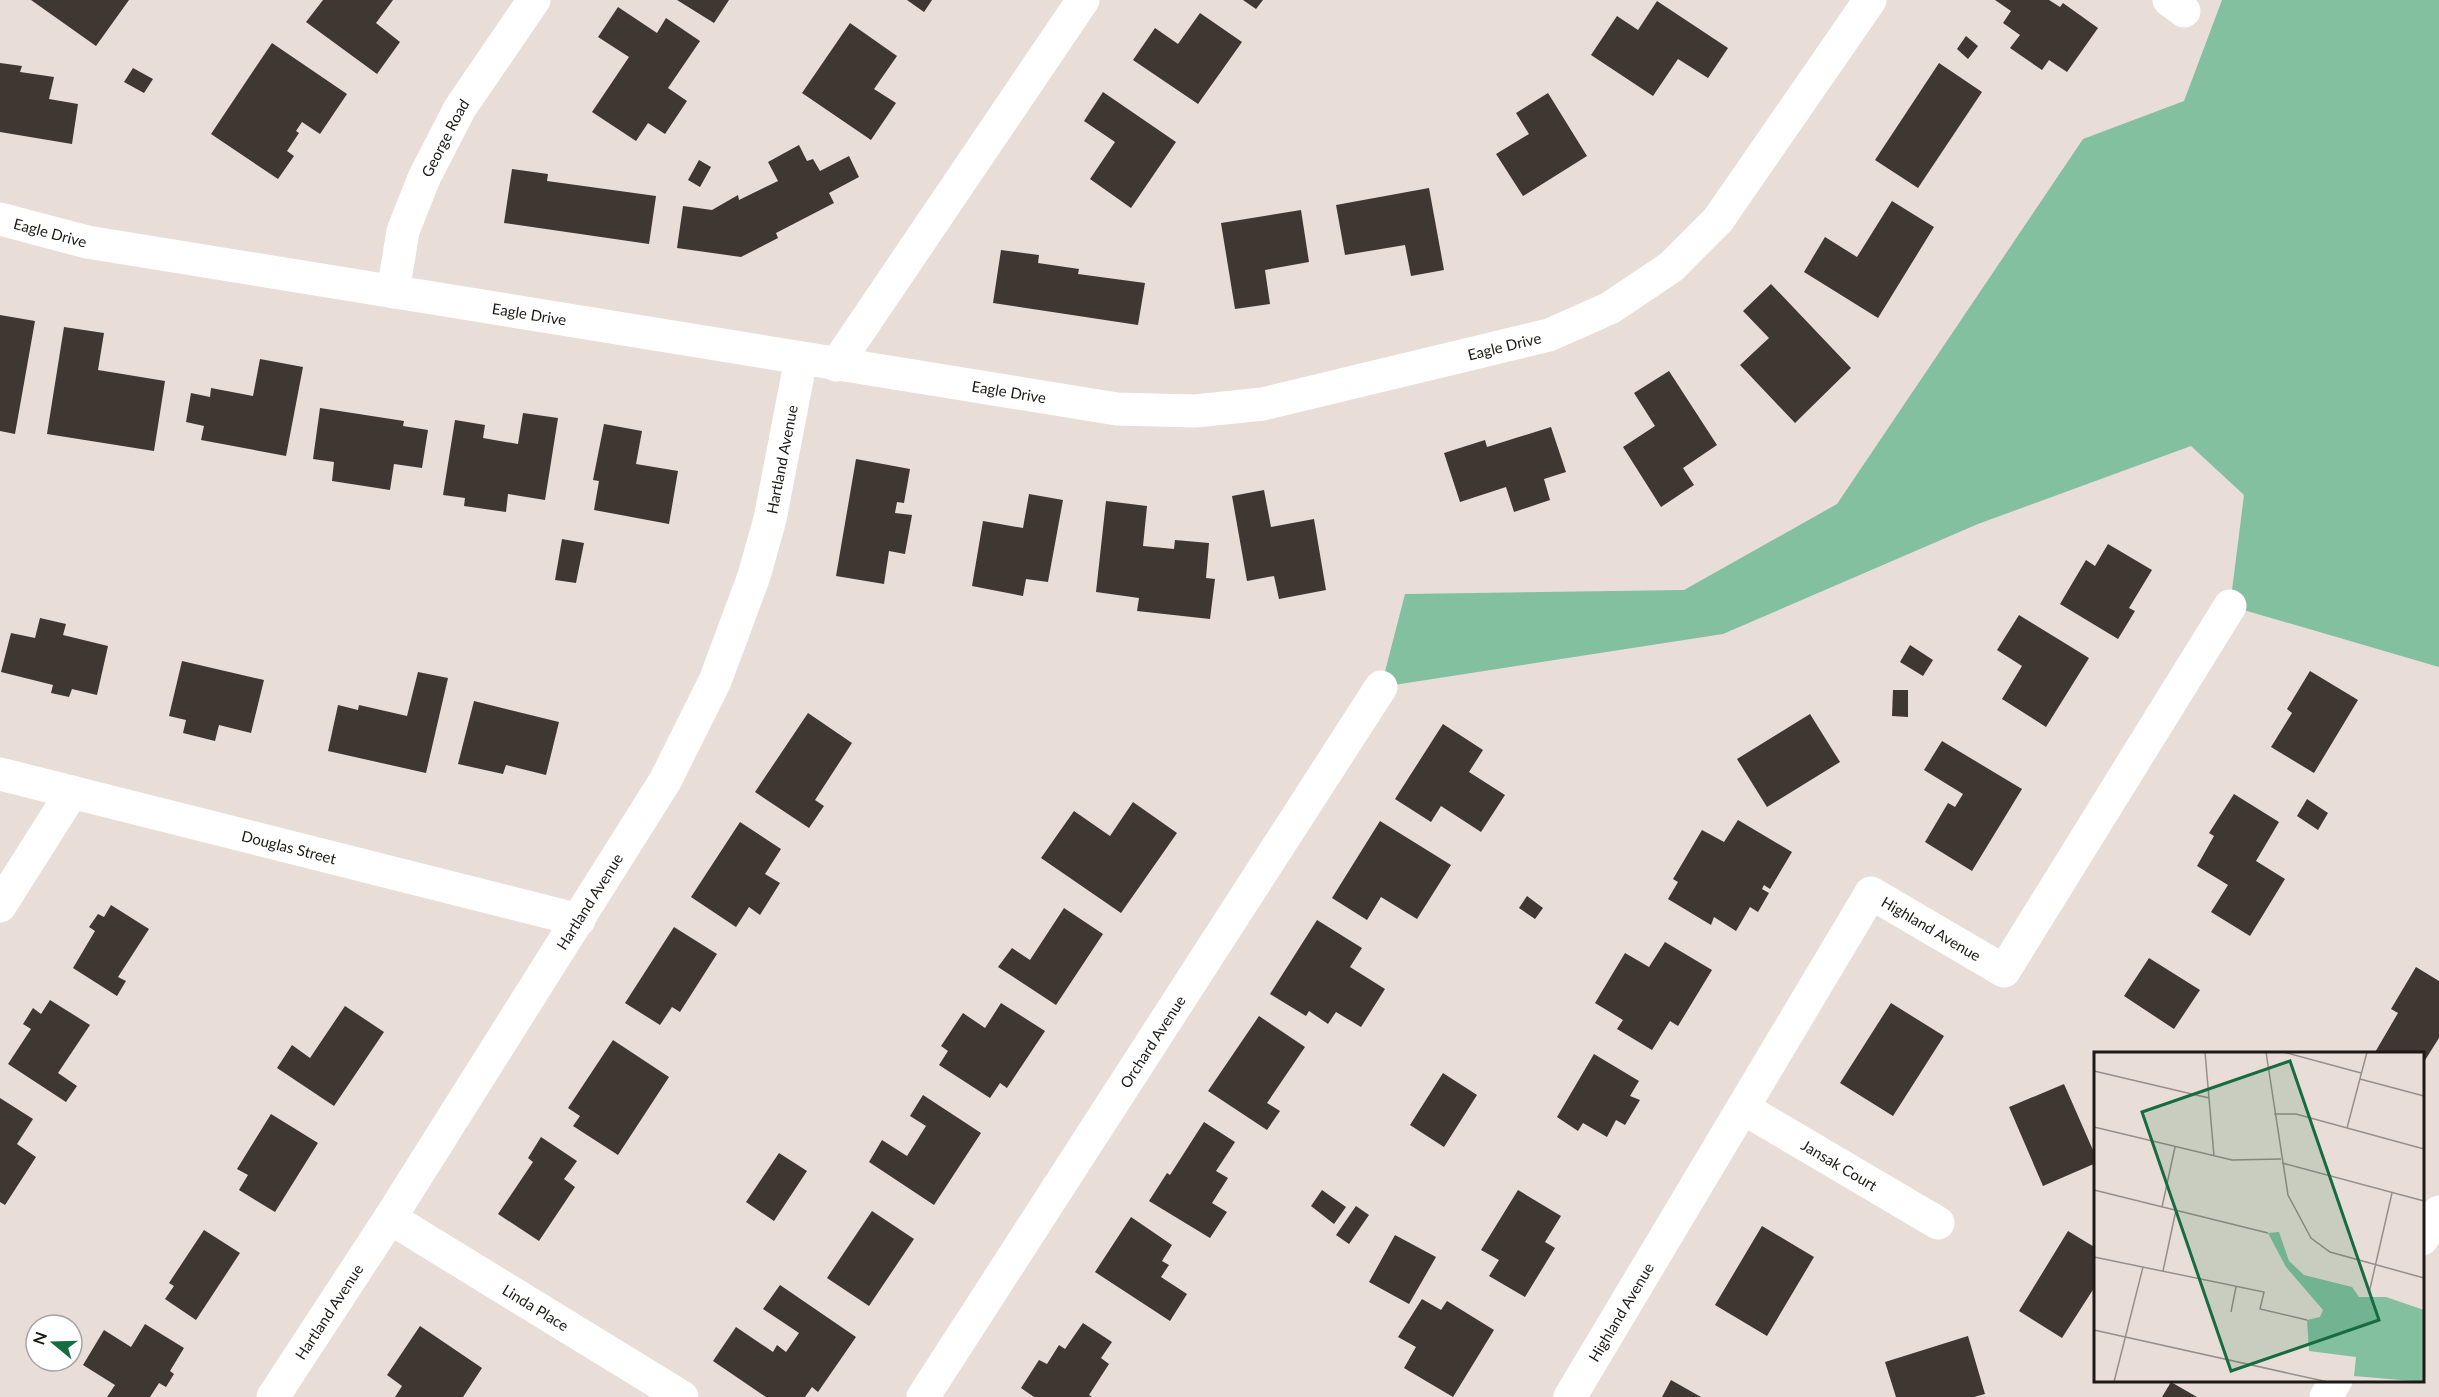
<svg xmlns="http://www.w3.org/2000/svg" width="2439" height="1397" viewBox="0 0 2439 1397" font-family="Lato,sans-serif">
	<style>
		.green { fill: #83c0a0 }
		.building { fill: #3e3732 }
		.lines { fill: none; stroke-linecap: round; stroke-linejoin: round }
		.minor { stroke: #fff; stroke-width: 33 }
		.labels { text-anchor: middle; dominant-baseline: central; stroke-width: 6; stroke-linejoin: round; paint-order: stroke }
		.street-label { font-size: 15px; fill: #1c1917; stroke: #fff }
		.inset-road { fill: none; stroke: #968f8a; stroke-width: 1.5 }
		.view { fill: #176c3f; fill-opacity: 0.15; stroke: #176c3f; stroke-width: 3 }
		.inset-edge { fill: none; stroke: #1c1917; stroke-width: 3 }
	</style>
	<rect width="100%" height="100%" fill="#e8ded7"/>
	<path class="green" d="M2222 0H2439V667L2230 606 2244 495 2191 446 1978 524 1723 634 1381 687 1405 594 1684 590 1837 504 2083 139 2184 101Z"/>
	<path class="building" d="M31 0H129L96 46Z
		M323 0H393L376 23 400 42 377 74 306 22Z
		M677 0H729L714 23Z
		M907 0H932L924 12Z
		M1243 0H1263L1256 9Z
		M1995 0H2049L2060 7 2063 3 2098 28 2067 72 2049 60 2042 70 2010 48 2020 35 2003 23 2011 11Z
		M1657 1 1728 48 1708 78 1678 59 1653 96 1591 55 1617 16 1638 30Z
		M618 7 657 33 666 18 700 41 668 88 687 101 665 134 648 123 636 141 592 112 629 57 598 37Z
		M1200 13 1242 42 1198 104 1133 60 1155 28 1178 44Z
		M850 23 897 56 874 89 896 103 871 140 802 93Z
		M1966 36 1978 46 1968 59 1957 49Z
		M272 43 347 94 320 134 302 122 296 131 299 133 287 151 294 156 278 179 211 134Z
		M0 63 22 66 20 72 54 77 49 99 78 104 72 144 0 132Z
		M1939 63 1982 92 1918 188 1875 160Z
		M133 68 153 79 144 93 124 82Z
		M1103 92 1176 142 1131 208 1090 179 1115 142 1084 121Z
		M1548 93 1587 156 1523 196 1496 154 1529 134 1516 113Z
		M799 145 807 161 813 159 820 171 849 156 859 177 829 193 834 203 776 233 778 238 741 257 677 248 683 206 712 210 738 195 739 200 778 181 768 162Z
		M699 160 711 167 700 187 688 180Z
		M512 169 548 174 547 181 656 196 649 244 504 223Z
		M1429 188 1444 270 1411 276 1405 245 1345 255 1336 205Z
		M1892 201 1934 227 1878 318 1804 272 1825 237 1857 257Z
		M1301 210 1309 262 1265 270 1270 304 1235 309 1221 223Z
		M1001 250 1039 255 1038 263 1079 269 1078 274 1145 283 1138 325 993 303Z
		M1771 284 1851 368 1795 423 1740 365 1769 338 1743 311Z
		M0 315 35 321 15 434 0 431Z
		M64 327 104 333 98 370 165 381 154 451 47 434Z
		M260 359 303 367 286 456 201 440 204 426 186 422 191 393 210 397 211 388 253 396Z
		M1669 371 1717 445 1683 468 1694 485 1661 507 1623 447 1655 426 1634 393Z
		M320 408 404 421 403 426 428 430 422 468 394 464 390 490 332 481 334 462 313 459Z
		M523 413 558 418 545 500 508 494 506 512 464 506 465 498 443 495 455 420 485 425 483 438 518 444Z
		M604 424 642 431 636 464 678 471 669 524 594 510 599 481 593 480Z
		M1551 427 1566 472 1544 479 1550 500 1514 512 1506 487 1460 502 1444 453 1485 440 1487 447Z
		M856 459 910 469 904 503 897 502 895 513 912 515 905 554 889 551 884 584 836 576Z
		M1264 490 1271 527 1314 519 1326 590 1279 599 1274 576 1247 581 1232 496Z
		M1029 494 1063 500 1048 582 1026 579 1023 596 972 586 983 521 1023 528Z
		M1106 501 1147 506 1143 546 1174 549 1175 540 1209 543 1206 578 1215 579 1210 619 1137 611 1139 598 1096 592Z
		M562 539 584 543 576 583 555 580Z
		M2108 544 2152 570 2129 608 2135 611 2118 639 2060 604 2086 560 2095 566Z
		M2019 615 2089 658 2046 727 2002 699 2022 666 1997 650Z
		M40 618 66 624 63 635 108 646 97 695 72 689 69 697 51 693 53 685 1 672 11 633 35 638Z
		M1910 645 1933 660 1923 676 1900 662Z
		M182 661 264 680 251 733 219 725 215 741 183 733 186 720 169 716Z
		M2310 671 2358 700 2314 773 2271 747 2292 713 2287 709Z
		M418 672 448 678 426 773 328 751 338 705 358 710 359 705 407 716Z
		M1893 690H1908V717L1892 716Z
		M474 701 559 722 546 775 506 765 503 774 458 764Z
		M808 713 852 743 815 800 824 806 809 828 755 792Z
		M1810 714 1840 762 1767 807 1737 759Z
		M1443 724 1483 750 1469 772 1505 795 1481 832 1441 806 1431 822 1395 799Z
		M1942 741 2022 789 1972 871 1925 842 1948 803 1955 807 1963 794 1924 770Z
		M2234 794 2279 822 2256 861 2285 879 2250 936 2211 912 2228 885 2197 866 2214 836 2209 833Z
		M2307 799 2328 813 2318 830 2297 816Z
		M1133 802 1177 833 1121 913 1041 858 1074 811 1110 836Z
		M1738 820 1792 852 1770 889 1764 885 1762 889 1769 893 1758 912 1750 907 1736 931 1714 917 1711 925 1668 899 1678 882 1673 879 1702 830 1724 842Z
		M1380 821 1451 865 1417 919 1381 897 1367 920 1332 898Z
		M740 822 781 849 765 874 780 883 760 915 749 907 736 927 691 897Z
		M1527 896 1543 908 1535 919 1519 908Z
		M111 905 149 929 118 977 126 981 117 996 73 968 95 931 89 927 98 914 104 917Z
		M1064 908 1103 934 1056 1005 998 967 1012 948 1030 960Z
		M1317 920 1362 948 1350 967 1385 989 1361 1027 1336 1012 1328 1024 1309 1011 1306 1016 1270 994Z
		M674 927 717 954 680 1012 672 1007 660 1025 625 1003Z
		M1665 942 1712 970 1678 1026 1670 1021 1652 1050 1617 1029 1623 1020 1595 1003 1625 953 1649 967Z
		M2149 958 2200 990 2174 1029 2124 996Z
		M2416 967 2439 981V1038L2422 1065V1054H2374L2398 1013 2391 1009Z
		M50 1000 90 1025 58 1073 77 1086 66 1102 8 1064 31 1029 23 1024 33 1008 41 1014Z
		M1001 1003 1045 1031 1007 1088 1000 1083 990 1098 939 1065 948 1051 941 1046 963 1013 985 1028Z
		M1891 1003 1944 1036 1893 1116 1840 1083Z
		M345 1006 384 1032 334 1106 277 1068 292 1045 310 1058Z
		M1259 1016 1305 1047 1267 1103 1280 1111 1267 1130 1208 1091Z
		M613 1040 669 1077 618 1155 573 1126 580 1116 568 1108Z
		M1594 1054 1639 1081 1630 1096 1640 1100 1625 1125 1616 1120 1607 1137 1583 1123 1578 1131 1557 1117Z
		M1443 1073 1477 1095 1444 1147 1410 1125Z
		M2064 1084 2096 1157V1163L2043 1186 2009 1107Z
		M923 1095 981 1133 934 1205 869 1162 882 1140 907 1156 926 1126 910 1116Z
		M0 1098 33 1119 17 1144 36 1157 5 1205 0 1202Z
		M271 1114 318 1143 275 1212 239 1190 248 1175 237 1169Z
		M1204 1122 1235 1142 1216 1171 1228 1178 1212 1203 1227 1212 1210 1238 1149 1201 1167 1173 1170 1175Z
		M541 1137 577 1161 564 1179 575 1187 539 1241 498 1214 533 1162 528 1158Z
		M779 1153 807 1171 774 1221 746 1202Z
		M1322 1190 1346 1207 1334 1224 1311 1206Z
		M1518 1190 1561 1216 1545 1242 1555 1248 1525 1297 1489 1276 1499 1260 1481 1250Z
		M1356 1206 1369 1215 1349 1244 1336 1235Z
		M872 1211 914 1239 869 1306 827 1278Z
		M1131 1217 1172 1245 1162 1261 1169 1265 1161 1277 1187 1294 1170 1321 1095 1272Z
		M1762 1226 1814 1257 1767 1336 1715 1305Z
		M204 1230 240 1253 196 1320 165 1299 174 1286 169 1283Z
		M2068 1231 2096 1248V1285L2062 1338 2019 1311Z
		M1395 1235 1436 1257 1409 1304 1369 1282Z
		M780 1285 856 1337 818 1392 812 1387 805 1397H766L713 1361 736 1327 773 1352 777 1345 786 1352 799 1333 763 1309Z
		M1422 1299 1441 1310 1447 1301 1494 1330 1453 1397 1404 1368 1416 1347 1398 1337Z
		M1083 1323 1112 1342 1101 1358 1109 1364 1089 1395 1092 1397H1034L1021 1388 1039 1360 1047 1364 1059 1345 1065 1349Z
		M145 1324 184 1348 170 1371 174 1374 166 1387 159 1383 150 1397H107L115 1385 83 1365 104 1330 131 1347Z
		M420 1326 482 1368 463 1397H395L402 1386 387 1375Z
		M1968 1336 1985 1394 1974 1397H1896L1885 1362Z
		M1671 1380 1701 1397H1662Z
		M2171 1382 2197 1397H2162Z"/>
	<g class="lines">
		<g class="minor">
			<path d="M2169 0 2184 11"/>
			<path id="s1" d="M0 219 87 242 1117 409 1195 411 1263 404 1549 335 1610 308 1671 267 1718 220 1870 0"/>
			<path id="s2" d="M393 292 403 231 424 178 460 108 534 0"/>
			<path d="M836 365 1083 0"/>
			<path id="s3" d="M0 774 579 920"/>
			<path d="M0 906 72 792"/>
			<path id="s4" d="M1743 1108 1938 1223"/>
			<path id="s5" d="M390 1218 682 1397"/>
			<path d="M2422 1239 2439 1212"/>
			<path id="s6" d="M273 1397 390 1218 665 781 715 681 754 576 770 519 801 359"/>
			<path id="s7" d="M923 1397 1381 687"/>
			<path id="s8" d="M1570 1397 1871 893 2004 971 2230 606"/>
			<path d="M2326 1397 2336 1380"/>
		</g>
	</g>
	<g class="labels">
		<g class="street-label">
			<text stroke="none"><textPath href="#s2" startOffset="164">George Road</textPath></text>
			<text stroke="none"><textPath href="#s1" startOffset="52">Eagle Drive</textPath></text>
			<text stroke="none"><textPath href="#s1" startOffset="538">Eagle Drive</textPath></text>
			<text stroke="none"><textPath href="#s1" startOffset="1528">Eagle Drive</textPath></text>
			<text stroke="none"><textPath href="#s1" startOffset="1024">Eagle Drive</textPath></text>
			<text stroke="none"><textPath href="#s6" startOffset="1074">Hartland Avenue</textPath></text>
			<text stroke="none"><textPath href="#s3" startOffset="298">Douglas Street</textPath></text>
			<text stroke="none"><textPath href="#s6" startOffset="588">Hartland Avenue</textPath></text>
			<text stroke="none"><textPath href="#s8" startOffset="657">Highland Avenue</textPath></text>
			<text stroke="none"><textPath href="#s7" startOffset="423">Orchard Avenue</textPath></text>
			<text stroke="none"><textPath href="#s4" startOffset="112">Jansak Court</textPath></text>
			<text stroke="none"><textPath href="#s5" startOffset="171">Linda Place</textPath></text>
			<text stroke="none"><textPath href="#s6" startOffset="102">Hartland Avenue</textPath></text>
			<text stroke="none"><textPath href="#s8" startOffset="99">Highland Avenue</textPath></text>
		</g>
	</g>
	<g transform="translate(2094 1052)">
		<rect width="330" height="330" fill="#e8ded7"/>
		<path d="M185 180 195 209 210 223 258 235 265 245H292L330 258V330L260 324 262 305 215 299 213 268 226 265 229 258 192 215 174 181Z" fill="#83c0a0"/>
		<path class="inset-road" d="M111 0 120 104M172 0 194 143 217 186 236 200 330 226M189 0 267 21M0 19 115 46M266 27 330 44M180 62H202L330 97M0 75 138 108 187 107M253 76 273 0M188 111 330 149M0 138 174 181M68 155 81 95M0 205 170 240 166 257 213 268M69 219 82 158M275 241 298 141M137 260 142 235M0 278 234 330M20 330 49 215"/>
		<path class="view" d="M196 9 285 268 137 319 48 60Z"/>
		<rect width="330" height="330" class="inset-edge"/>
	</g>
	<g transform="translate(54 1343) rotate(289)"><circle r="28" fill="#ffffff" stroke="#a4a3a2" stroke-width="1.5"/>
	<path d="M0-4.5L10 22L0 15L-10 22Z" fill="#176c3f"/>
	<text y="-9" font-size="16" font-weight="bold" text-anchor="middle" fill="#1c1917">N</text>
	</g>
</svg>
